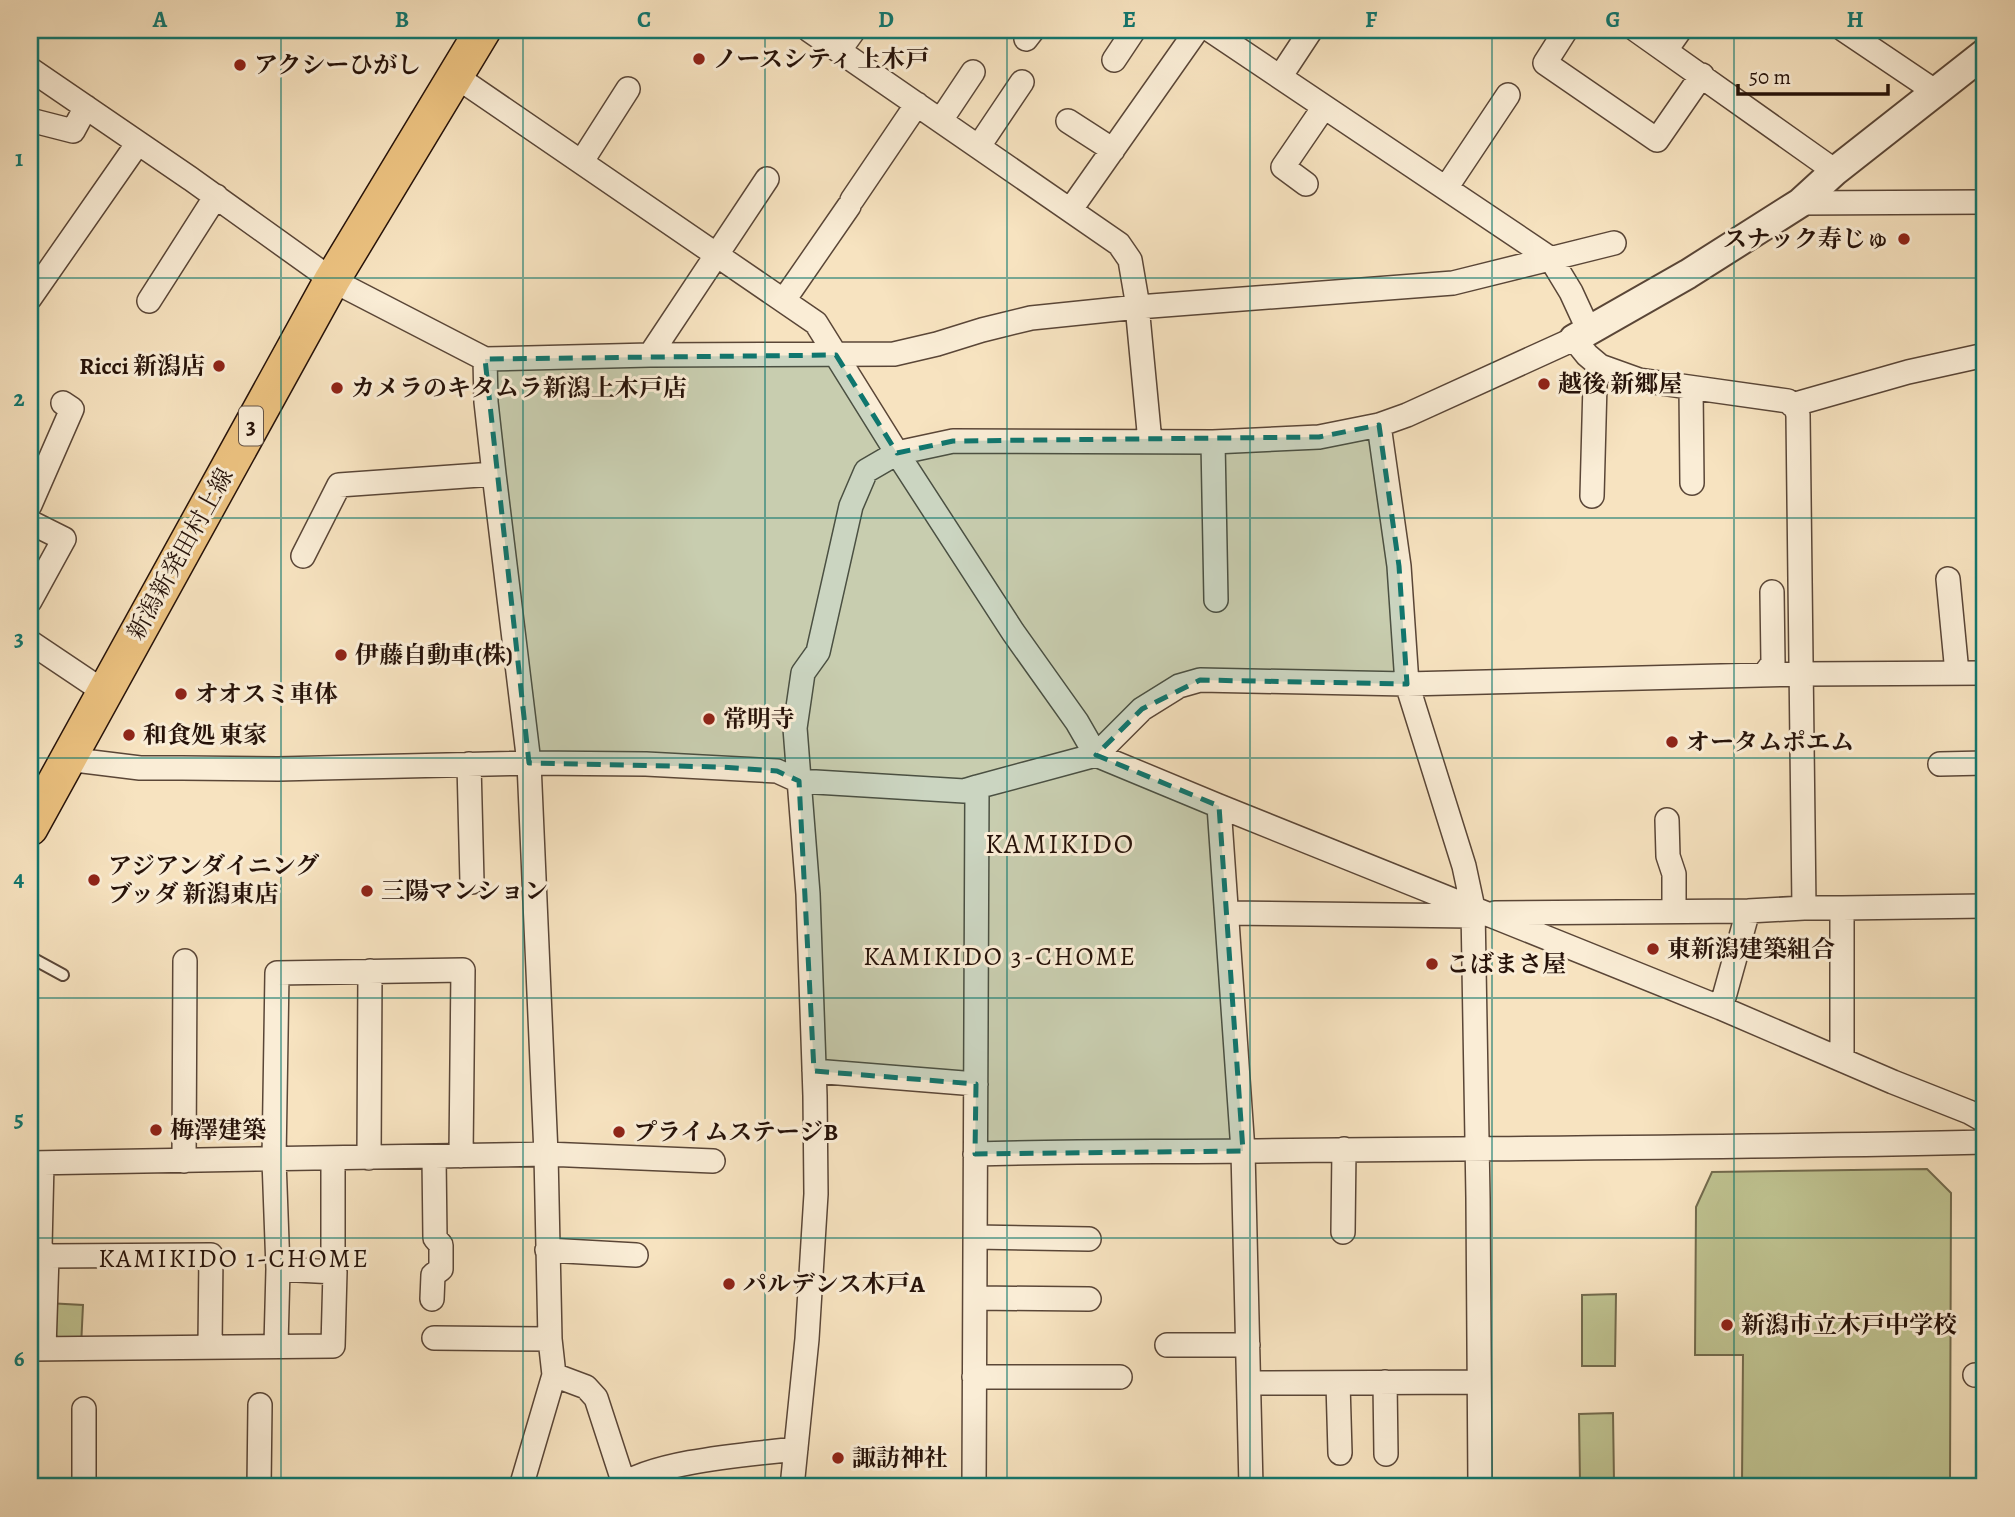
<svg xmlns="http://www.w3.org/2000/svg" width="2015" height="1517" viewBox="0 0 2015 1517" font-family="Alegreya,'Noto Serif JP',serif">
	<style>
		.green { fill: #bfc391; stroke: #726a4d; stroke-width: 2 }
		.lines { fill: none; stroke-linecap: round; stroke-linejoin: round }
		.service-casing { stroke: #5a4637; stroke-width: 14 }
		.minor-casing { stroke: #5a4637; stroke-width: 26 }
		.tertiary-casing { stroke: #5a4637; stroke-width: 32 }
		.primary-casing { stroke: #261209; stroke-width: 38 }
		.service { stroke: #faedd6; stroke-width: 10 }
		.minor { stroke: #faedd6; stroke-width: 23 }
		.tertiary { stroke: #faedd6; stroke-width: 28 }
		.primary { stroke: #ecc280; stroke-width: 35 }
		.marked { fill: #0f766e; fill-opacity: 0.2; stroke: #0f766e; stroke-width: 5; stroke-dasharray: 14 9; stroke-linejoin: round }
		.grid { fill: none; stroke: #0f766e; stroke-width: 2; stroke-opacity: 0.55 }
		.poi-dot { fill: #8f2418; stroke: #faedd6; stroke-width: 2.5 }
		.labels { text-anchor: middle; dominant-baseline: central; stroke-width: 6; stroke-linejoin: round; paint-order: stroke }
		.shield { fill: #faedd6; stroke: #665446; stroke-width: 2 }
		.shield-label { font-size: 23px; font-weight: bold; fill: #261209 }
		.poi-label { font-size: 24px; font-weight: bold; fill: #261209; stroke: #faedd6; text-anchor: start }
		.street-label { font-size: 24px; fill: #261209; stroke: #faedd6 }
		.neighbourhood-label { font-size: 26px; letter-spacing: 2px; fill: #261209; stroke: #faedd6 }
		.quarter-label { font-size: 28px; letter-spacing: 2px; fill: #261209; stroke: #faedd6 }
		.neatline { fill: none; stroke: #0f766e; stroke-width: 2.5 }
		.grid-label { font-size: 23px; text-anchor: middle; font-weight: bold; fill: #0f766e }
	</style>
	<rect width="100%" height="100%" fill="#f7e3c0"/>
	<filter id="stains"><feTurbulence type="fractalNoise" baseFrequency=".00286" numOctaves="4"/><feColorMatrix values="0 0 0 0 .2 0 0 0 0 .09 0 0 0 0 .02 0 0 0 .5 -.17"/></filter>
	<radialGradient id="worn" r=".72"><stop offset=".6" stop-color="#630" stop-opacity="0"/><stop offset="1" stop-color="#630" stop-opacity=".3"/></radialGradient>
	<path class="green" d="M1927 1169 1951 1193 1950 1487H1879V1484H1742L1743 1355H1695L1696 1207 1712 1172Z
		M1616 1294 1615 1366H1582V1295Z
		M47 1303 83 1305 81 1347 45 1348Z
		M1613 1413 1614 1482 1580 1483 1579 1414Z"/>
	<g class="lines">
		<g class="service-casing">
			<path id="service" d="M30 957 63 975"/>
		</g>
		<g class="minor-casing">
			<path id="minor" d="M809 30 1119 244 1130 260 1136 295 1150 442
				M1210 30 1551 259 1571 292 1589 331
				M1566 30 1545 63 1657 140 1702 75
				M1636 30 1835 171
				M1844 30 1936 92
				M1026 39 1033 30
				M1666 50 1680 30
				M839 51 854 30
				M1114 60 1134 30
				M30 69 191 179 332 280 485 359 650 355 894 354 937 344 982 330 1031 318 1138 307 1453 283 1614 243
				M454 75 816 323 897 453 1013 632 1077 722 1096 755 1219 806 1721 1008 1893 1082 1969 1112 1985 1121
				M1280 77 1311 30
				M30 120 73 131 86 107
				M941 120 973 72
				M1068 121 1113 150
				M979 146 1022 82
				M582 161 628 89
				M1306 184 1283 167 1324 107
				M1446 188 1508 95
				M852 200 917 104
				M1800 203 1985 202
				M1071 209 1197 30
				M30 298 138 143
				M784 300 849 206
				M149 301 216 196
				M650 355 767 179
				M485 359 486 402 494 474 529 763 546 1154 550 1339 554 1375 521 1487
				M1691 388 1692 483
				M1792 405 1908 372 1985 355
				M1379 425 1399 566 1407 684 1464 866 1473 908 1478 1198 1480 1487
				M1213 442 1216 600
				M1592 496 1595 384 1600 366
				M30 505 72 409 63 403
				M30 522 64 539 30 601
				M303 556 339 485 494 474
				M1948 579 1957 673
				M30 642 103 691
				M1764 675 1773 663 1772 592
				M67 759 140 768H182L278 769 529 763 646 764 777 771 799 781 964 791 977 787 1096 755 1142 709 1179 686 1200 680 1407 684 1802 674 1985 673
				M469 764 472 882
				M1940 764 1985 763
				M1219 806 1243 1151 1251 1487
				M1667 820 1668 856 1674 874V910
				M1842 908 1985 906
				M1227 913 1473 916
				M1495 913 1748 911 1804 908
				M1721 1008 1748 911
				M814 1071 976 1084
				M975 1154C1065 1151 1155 1152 1245 1151 1492 1148 1739 1148 1985 1142
				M369 1158 370 971
				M184 1161 185 961
				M30 1163 546 1154 713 1161
				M42 1163 40 1247 47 1256 44 1349
				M1343 1232 1344 1149
				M975 1237 1089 1239
				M547 1250 636 1255
				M333 1255V1159
				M47 1256 211 1255 210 1346
				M975 1298 1089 1299
				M432 1299 433 1275 441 1269V1245L435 1238 434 1157
				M434 1338 550 1339
				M276 1345 278 1269 274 1160 277 973 463 970 461 1156
				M1167 1345H1248
				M30 1349 333 1346 335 1272 278 1269
				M554 1375 586 1387 596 1398 624 1484
				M1975 1375H1985
				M974 1377H1120
				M1385 1382 1386 1454
				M1249 1383 1479 1382
				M1338 1383 1340 1453
				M84 1487V1409
				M259 1487 260 1405
				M620 1487C652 1461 754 1454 796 1449
				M792 1487 807 1339 816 1194 815 1096 808 894 795 728 803 673 818 652 851 506 866 471 897 453 953 441 1213 442 1319 437 1379 425 1407 415 1574 339 1587 355 1600 366 1639 380 1788 401 1796 408 1798 415 1804 908H1842V1058
				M974 1487 977 787"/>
		</g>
		<g class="tertiary-casing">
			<path id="tertiary" d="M1574 339 1688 274 1800 203 1835 171 1985 53"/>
		</g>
		<g class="primary-casing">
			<path id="primary" d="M30 828 332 280 483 30"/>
		</g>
		<use href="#service" class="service"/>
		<use href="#minor" class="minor"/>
		<use href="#tertiary" class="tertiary"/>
		<use href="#primary" class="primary"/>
	</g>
	<path class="marked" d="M836 355 897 453 953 441 1319 437 1379 425 1399 566 1407 684 1200 680 1142 709 1096 755 1219 806 1243 1151 975 1154 976 1084 814 1071 799 781 777 771 721 767 529 763 485 359Z"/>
	<path class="grid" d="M281 30V1487M523 30V1487M765 30V1487M1007 30V1487M1250 30V1487M1492 30V1487M1734 30V1487M30 278H1985M30 518H1985M30 758H1985M30 998H1985M30 1238H1985"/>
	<g class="poi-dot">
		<circle cx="699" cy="59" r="7"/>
		<circle cx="240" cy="65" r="7"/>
		<circle cx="1904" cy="239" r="7"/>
		<circle cx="219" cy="366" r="7"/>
		<circle cx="1544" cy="384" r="7"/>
		<circle cx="337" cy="388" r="7"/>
		<circle cx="341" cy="655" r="7"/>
		<circle cx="181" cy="694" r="7"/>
		<circle cx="709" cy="719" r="7"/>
		<circle cx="129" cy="735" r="7"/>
		<circle cx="1672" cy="742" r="7"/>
		<circle cx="94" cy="880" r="7"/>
		<circle cx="367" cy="891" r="7"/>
		<circle cx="1653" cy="949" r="7"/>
		<circle cx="1432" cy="964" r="7"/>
		<circle cx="156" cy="1130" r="7"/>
		<circle cx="619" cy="1132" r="7"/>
		<circle cx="729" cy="1284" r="7"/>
		<circle cx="1727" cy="1325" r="7"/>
		<circle cx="838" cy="1458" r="7"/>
	</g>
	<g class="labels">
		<rect class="shield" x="239" y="406.5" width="24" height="39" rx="5"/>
		<g class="shield-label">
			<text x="251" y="426">3</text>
		</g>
		<g class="poi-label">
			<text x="713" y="59">ノースシティ 上木戸</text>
			<text x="254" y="65">アクシーひがし</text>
			<text x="1890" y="239" text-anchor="end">スナック寿じゅ</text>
			<text x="205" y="366" text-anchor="end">Ricci 新潟店</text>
			<text x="1558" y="384">越後 新郷屋</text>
			<text x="351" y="388">カメラのキタムラ新潟上木戸店</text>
			<text x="355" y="655">伊藤自動車(株)</text>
			<text x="195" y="694">オオスミ車体</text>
			<text x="723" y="719">常明寺</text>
			<text x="143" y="735">和食処 東家</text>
			<text x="1686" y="742">オータムポエム</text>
			<text x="108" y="866">アジアンダイニング<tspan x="108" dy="28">ブッダ 新潟東店</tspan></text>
			<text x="381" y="891">三陽マンション</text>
			<text x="1667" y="949">東新潟建築組合</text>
			<text x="1446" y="964">こばまさ屋</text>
			<text x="170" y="1130">梅澤建築</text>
			<text x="633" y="1132">プライムステージB</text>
			<text x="743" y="1284">パルデンス木戸A</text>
			<text x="1741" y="1325">新潟市立木戸中学校</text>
			<text x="852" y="1458">諏訪神社</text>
		</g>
		<g class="street-label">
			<text transform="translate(180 554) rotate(-61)">新潟新発田村上線</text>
		</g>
		<g class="neighbourhood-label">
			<text x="1000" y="956">KAMIKIDO 3-CHOME</text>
			<text x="234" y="1258">KAMIKIDO 1-CHOME</text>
		</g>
		<g class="quarter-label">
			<text x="1060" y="844">KAMIKIDO</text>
		</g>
	</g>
	<rect width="2015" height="1517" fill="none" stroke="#f7e3c0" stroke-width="77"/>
	<path d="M1738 84v10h150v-10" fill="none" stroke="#261209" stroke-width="3.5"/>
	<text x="1749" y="84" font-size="21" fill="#261209" stroke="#faedd6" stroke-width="5" paint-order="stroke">50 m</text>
	<rect x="38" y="38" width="1938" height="1440" class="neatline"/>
	<g class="grid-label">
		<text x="160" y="27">A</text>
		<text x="402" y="27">B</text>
		<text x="644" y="27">C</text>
		<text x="886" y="27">D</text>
		<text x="1129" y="27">E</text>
		<text x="1371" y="27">F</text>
		<text x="1613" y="27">G</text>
		<text x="1855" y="27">H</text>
		<text x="19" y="166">1</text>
		<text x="19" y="406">2</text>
		<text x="19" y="646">3</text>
		<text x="19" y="886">4</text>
		<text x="19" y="1126">5</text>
		<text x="19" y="1366">6</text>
	</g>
	<rect width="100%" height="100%" filter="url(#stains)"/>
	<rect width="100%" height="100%" fill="url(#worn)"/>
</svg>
